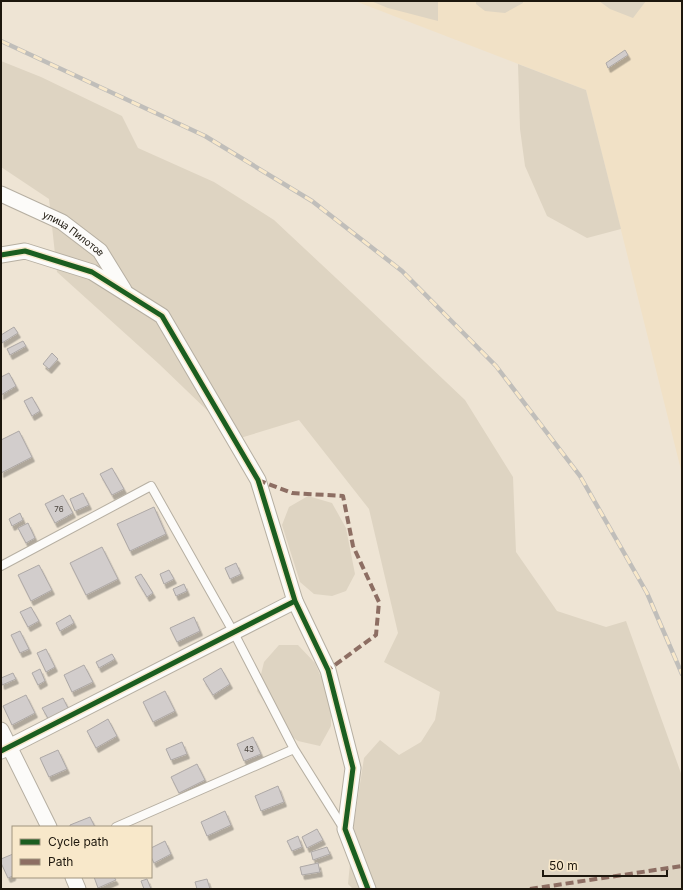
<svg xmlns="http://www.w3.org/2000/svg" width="683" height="890" viewBox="0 0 683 890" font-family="Inter,sans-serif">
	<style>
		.built { fill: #f1e1c6 }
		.green { fill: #ded4c2 }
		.building { fill: #d2cdcc; stroke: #ada8a6; filter: url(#shadow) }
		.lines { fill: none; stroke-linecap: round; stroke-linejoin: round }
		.lane-casing { stroke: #b6afa2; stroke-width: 10 }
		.street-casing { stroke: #b6afa2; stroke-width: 17 }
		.lane { stroke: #fcfbf9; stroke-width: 8 }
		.street { stroke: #fcfbf9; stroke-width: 15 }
		.rail-casing { stroke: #c0beba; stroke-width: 4.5 }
		.rail { stroke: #f8e8ca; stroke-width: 3; stroke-dasharray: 9; stroke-linecap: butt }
		.quiet { stroke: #8d6e63; stroke-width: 4; stroke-dasharray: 8 4; stroke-linecap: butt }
		.cycleway-casing { stroke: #f8e8ca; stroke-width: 8 }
		.cycleway { stroke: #1b5e20; stroke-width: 5 }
		.labels { text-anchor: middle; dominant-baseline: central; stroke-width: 3.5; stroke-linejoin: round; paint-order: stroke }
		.number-label { font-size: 8px; fill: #4a443d }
		.street-label { font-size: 10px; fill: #1d170d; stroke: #f8e8ca }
	</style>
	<defs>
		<filter id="shadow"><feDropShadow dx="2.5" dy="4.5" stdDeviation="0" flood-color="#0004"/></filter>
	</defs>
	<rect width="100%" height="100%" fill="#eee4d4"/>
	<path class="built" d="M355 1H682V474L586 90Z"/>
	<path class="green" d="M371 1H438V21L388 8Z
		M476 1H523V3L505 13 485 11 476 4Z
		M599 1H646L633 18 610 9Z
		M1 61 41 77 122 116 138 148 214 182 274 220 367 307 465 400 513 477 516 552 557 611 606 627 626 621 682 776V889H353L348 884 354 823 364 758 380 740 399 755 421 742 435 720 440 692 384 662 398 633 369 509 299 420 237 439 159 364 57 272 49 199 1 167Z
		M518 64 586 90 621 229 587 238 547 216 525 166 520 129Z
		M308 496 332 503 346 528 355 574 346 591 332 596 314 594 300 582 282 525 289 507Z
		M279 645H298L315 663 331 700V726L320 746 298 741 283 730 257 691 264 662Z"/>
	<path class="building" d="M625 50 628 55 608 68 606 63Z
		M14 327 18 333 2 343 1 335Z
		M23 341 26 346 10 355 7 349Z
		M52 353 58 359 49 369 43 364Z
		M9 373 16 386 1 395V377Z
		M32 397 40 411 32 416 24 401Z
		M19 431 32 457 1 473V440Z
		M112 468 124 489 112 495 100 474Z
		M83 493 89 505 75 511 70 499Z
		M63 495 73 513 55 523 45 504Z
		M154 507 166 534 130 551 117 524Z
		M20 513 23 520 12 526 9 519Z
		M28 523 35 538 26 543 18 528Z
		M102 547 118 579 86 595 70 563Z
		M236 563 241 574 230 579 225 568Z
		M39 565 52 590 31 601 18 575Z
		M169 570 174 579 164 584 160 574Z
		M141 574 153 593 147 597 135 577Z
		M184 584 187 591 176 596 173 589Z
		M31 607 39 621 28 627 20 612Z
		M70 615 74 623 60 631 56 623Z
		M194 617 200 631 177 642 170 628Z
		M20 631 29 649 20 653 11 635Z
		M46 649 55 667 46 672 37 653Z
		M112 654 115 659 99 668 96 662Z
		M84 665 93 682 72 692 64 675Z
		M221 668 230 684 213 695 203 679Z
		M40 669 45 681 38 685 32 673Z
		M13 673 16 679 2 685 1 678Z
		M165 691 175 711 153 722 143 702Z
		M26 695 35 713 12 725 3 706Z
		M63 698 69 710 49 720 42 708Z
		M108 719 117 736 96 748 87 731Z
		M253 737 261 754 244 761 237 744Z
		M182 742 187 754 171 760 166 749Z
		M58 750 67 769 49 777 40 758Z
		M197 764 205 780 179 793 171 777Z
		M278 786 284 802 261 811 255 796Z
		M225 811 231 825 207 836 201 822Z
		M90 817 95 827H70V825Z
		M317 829 323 840 307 848 302 837Z
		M298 836 302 847 292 851 287 841Z
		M165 841 171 854 154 863 151 857V848Z
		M327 847 330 854 313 860 311 852Z
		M13 854V876L8 878 1 863V859Z
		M318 863 320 872 302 875 300 867Z
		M94 877H114L116 880 98 888Z
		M147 879 151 889H144L141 881Z
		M207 879 210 889H197L195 882Z"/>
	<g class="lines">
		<g class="lane-casing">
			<path id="lane" d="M1 566 151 486 234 633 294 749
				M116 827 294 749 344 829"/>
		</g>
		<g class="street-casing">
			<g id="street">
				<path id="s1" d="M1 194 62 222 100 251 124 290"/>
				<path d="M1 255 25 251 92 272 162 316 258 480 295 601 328 670 353 768 345 829 368 889"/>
				<path d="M1 730 49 827"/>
				<path d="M1 751 295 601"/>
				<path d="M73 877 78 889"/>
			</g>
		</g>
		<use href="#lane" class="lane"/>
		<use href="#street" class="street"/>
		<g class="rail-casing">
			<path id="rail" d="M1 41 205 136 312 201 402 271 496 366 580 476 647 593 682 674"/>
		</g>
		<use href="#rail" class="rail"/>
		<path class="quiet" d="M258 480 292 493 343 496 353 546 379 602 376 635 328 670
			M530 889 682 866"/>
		<g class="cycleway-casing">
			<path id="cycleway" d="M1 255 25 251 92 272 162 316 258 480 295 601 328 670 353 768 345 829 368 889
				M1 751 295 601"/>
		</g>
		<use href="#cycleway" class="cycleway"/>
	</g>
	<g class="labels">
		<g class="number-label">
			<text x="59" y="509">76</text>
			<text x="249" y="749">43</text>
		</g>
		<g class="street-label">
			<text stroke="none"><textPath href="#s1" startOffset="83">улица Пилотов</textPath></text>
		</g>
	</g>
	<rect width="683" height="890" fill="none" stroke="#1d170d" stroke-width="4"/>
	<rect x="12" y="826" width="140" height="52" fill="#f8e8ca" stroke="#a0947e"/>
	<rect x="20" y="839" width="20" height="6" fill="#1b5e20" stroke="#a0947e"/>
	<text x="48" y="846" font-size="12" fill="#1d170d">Cycle path</text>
	<rect x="20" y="859" width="20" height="6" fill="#8d6e63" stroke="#a0947e"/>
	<text x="48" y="866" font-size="12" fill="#1d170d">Path</text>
	<path d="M543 870v6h124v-6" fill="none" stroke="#1d170d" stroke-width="2"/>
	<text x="549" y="870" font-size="12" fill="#1d170d" stroke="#f8e8ca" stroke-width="3" paint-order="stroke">50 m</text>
</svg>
